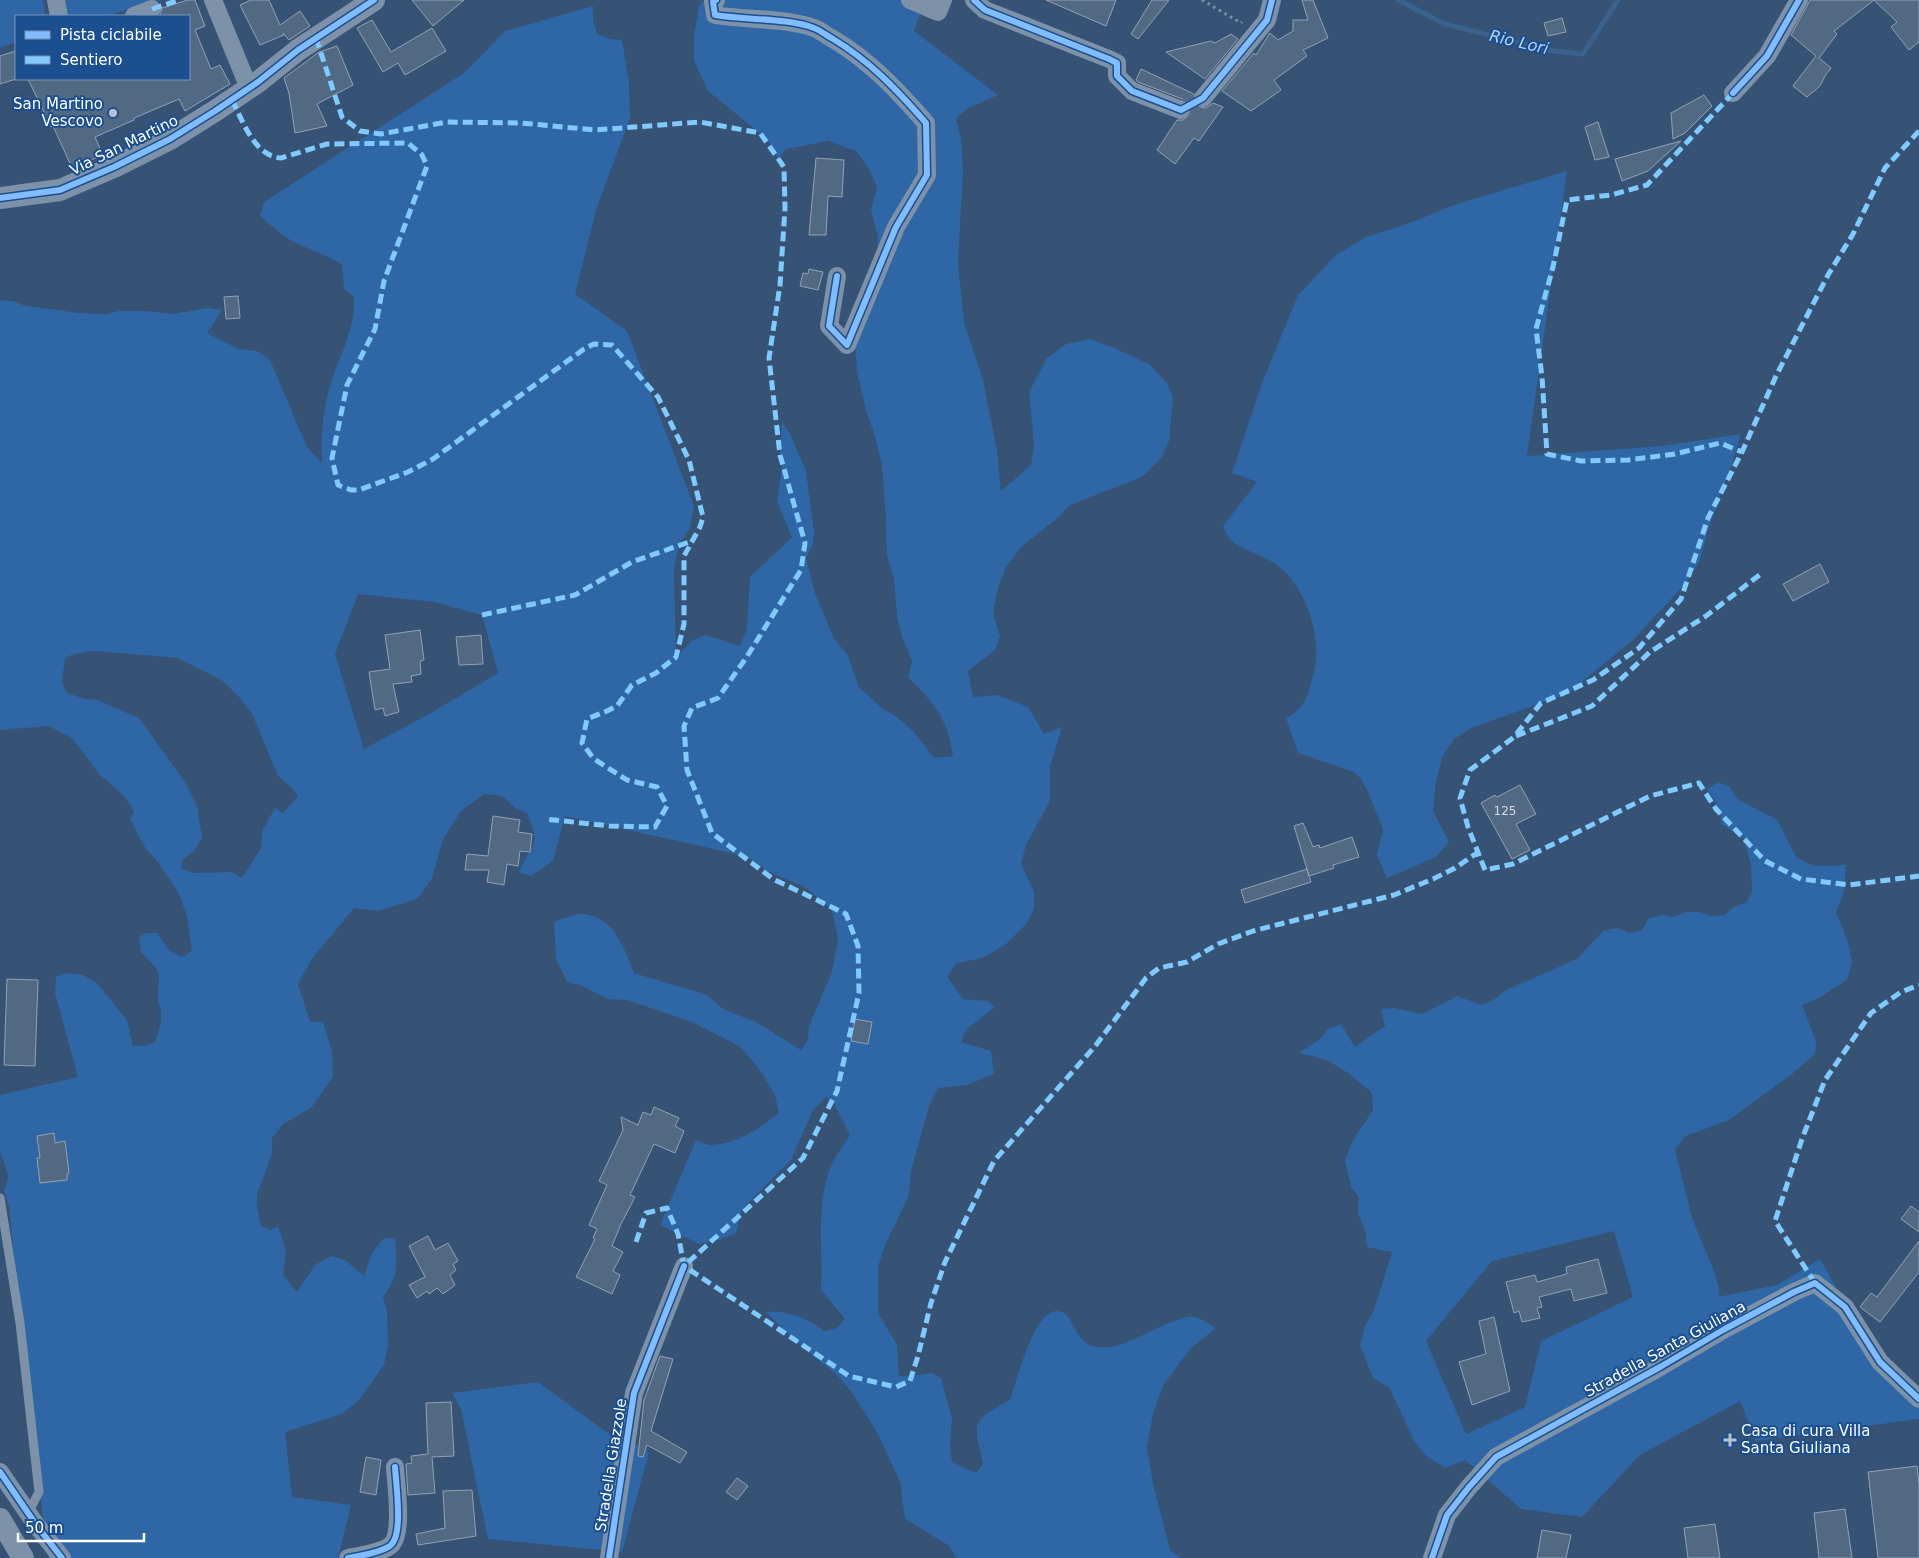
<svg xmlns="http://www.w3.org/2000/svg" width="1919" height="1558" viewBox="0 0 1919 1558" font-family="'DejaVu Sans',sans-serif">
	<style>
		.green { fill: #2f66a5; fill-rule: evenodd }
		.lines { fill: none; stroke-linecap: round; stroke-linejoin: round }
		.stream { stroke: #3b618d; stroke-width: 5 }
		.building { fill: #526984; stroke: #92a2b6 }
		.minor-tunnel { stroke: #546c89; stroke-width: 18; stroke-dasharray: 18 9; stroke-linecap: butt }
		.path { stroke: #7d92a8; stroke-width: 3; stroke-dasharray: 2.5 4; stroke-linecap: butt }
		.service { stroke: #7d92a8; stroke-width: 9 }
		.minor { stroke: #7d92a8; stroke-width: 18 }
		.tertiary { stroke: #7d92a8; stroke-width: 22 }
		.quiet { stroke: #80caff; stroke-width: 5; stroke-dasharray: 10 5; stroke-linecap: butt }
		.cycleway-casing { stroke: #1b4f8f; stroke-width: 9 }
		.cycleway { stroke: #80bcff; stroke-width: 6 }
		.poi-dot { fill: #b9c2ce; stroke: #1b4f8f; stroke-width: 2 }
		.labels { text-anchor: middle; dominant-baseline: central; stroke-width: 4; stroke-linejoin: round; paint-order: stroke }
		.number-label { font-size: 12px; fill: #d4dae0 }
		.poi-label { font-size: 15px; fill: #fff; stroke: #1b4f8f; text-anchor: end }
		.street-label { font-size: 15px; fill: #fff; stroke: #1b4f8f }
		.water-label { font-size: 16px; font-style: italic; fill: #b5d3f5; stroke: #1b4f8f }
	</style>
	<rect width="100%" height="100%" fill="#365274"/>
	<path class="green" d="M0 0H43L45 16H16V42L0 48Z
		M66 0H161L106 16H68Z
		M704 0H925L914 31 998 95 968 108 956 118 961 139 963 169 958 263 964 322 983 380 997 451 1001 491 1031 465 1034 445 1029 392 1047 358 1066 344 1091 339 1114 348 1149 364 1166 382 1173 397 1169 441 1161 458 1142 477 1070 505 1060 516 1021 547 1006 567 998 587 993 613 1000 637 995 650 968 671 973 697 997 695 1028 707 1044 734 1062 727 1050 766V801L1026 845 1021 863 1034 892V909L1026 924 1005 945 982 958 957 963 947 976 963 999 988 1001 995 1007 967 1029 961 1042 991 1051 994 1074 967 1085 938 1088 929 1106 911 1171 909 1195 885 1245 878 1267V1313L897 1345 899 1376H912L932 1373 941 1378 952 1419 950 1446 952 1462 976 1473 983 1464C973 1421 971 1421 1010 1400 1016 1381 1033 1318 1052 1312 1069 1306 1072 1327 1080 1337 1087 1347 1100 1348 1111 1347 1132 1344 1181 1312 1196 1317 1203 1320 1210 1325 1216 1328L1190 1349 1164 1384 1153 1413 1147 1447 1153 1484 1170 1550 1181 1558H957L948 1545 905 1519 900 1482 878 1434 853 1394 838 1376 792 1338 766 1312C791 1310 805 1318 825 1331L837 1328 845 1319 821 1290C823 1250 816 1209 829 1171 833 1159 843 1146 850 1135L834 1104 826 1097 813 1110 791 1160 742 1209 736 1233 715 1241 699 1244 660 1225 696 1140C701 1142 706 1145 711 1145 736 1144 762 1128 779 1112L775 1096 762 1073 741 1047 692 1022 627 1000 607 999 583 986 567 982 556 959 554 922C562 919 575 913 584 914 615 918 624 948 634 973L707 995 723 1009 756 1022 801 1050 808 1040 809 1026 832 972 838 938 832 910 805 887 767 871 752 859 732 853 565 816 553 861 531 876 519 872C532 841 542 849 527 813L515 808 502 796 484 794 461 811 443 839 432 878 417 899 378 911 354 908 311 960 298 984 310 1022H323L332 1051 333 1077 311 1108 283 1124 272 1138V1154L257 1194V1206L261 1226 270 1230 278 1227 286 1250 283 1275 297 1292 315 1265 331 1256 345 1260 364 1276 372 1253 384 1238 395 1239C397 1264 399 1276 383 1297L387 1311 388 1346 384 1365 359 1400 342 1414 285 1432 292 1497 351 1505 338 1558H48L24 1363 9 1207 4 1191 8 1178 7 1171 0 1151V1095L78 1077 55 993 56 976 69 973 83 975 97 983 127 1020 133 1046H145L155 1042 161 1023V1012L158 999 159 976 156 968 141 952 139 937 146 933H157L169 950 182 957 192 951 187 916 179 894 158 862 146 849 130 819 134 811 123 795 99 774 73 739 49 726 0 730V300L13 301 26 306 80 313 106 314 119 311H146L172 314 209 308 222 310 207 333 239 349 257 351 270 360 307 447 322 463C321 439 322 417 328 393 336 361 356 331 354 297L344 289 342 265C327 254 308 250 292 241 281 235 270 224 260 216L264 202 464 73 505 31 593 6V20L597 34 610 39 622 40 629 83 630 118 597 207 575 294 627 331 694 506 690 528 679 544 674 569 676 657 693 640 706 635 740 646 747 629 750 577 792 537 777 501 782 467 780 455 782 421 790 434 806 471 814 532 813 544 806 558 815 593 834 639 847 654 859 687 883 709 897 717 915 733 934 758 953 756C948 719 934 703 908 677L912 661 902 637 897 616 894 579 887 555 886 521 882 465 874 433 867 414 857 372 855 343 875 278 878 237 871 210 877 187 869 169 856 151 828 141 786 149 778 159 768 140 708 91 694 61V36L699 6ZM358 594 434 602 482 615 498 673 436 710 364 749 335 654ZM94 651 178 658 223 681 241 699 253 716 278 776 292 788 298 796 283 813 275 808 262 831 261 848 242 878 232 872 193 873 181 868 183 859 194 851 202 838 197 806 186 784 139 718 97 700 85 699 67 693 62 682 65 658 74 654Z
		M1567 171 1527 456 1661 446 1741 434 1733 460 1708 530 1700 560 1686 583 1633 640 1567 694 1471 728 1454 739 1442 758 1436 781 1433 811 1449 842 1436 857 1387 878 1377 855 1383 829 1368 792 1361 779 1354 772 1298 753 1286 718C1306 708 1307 696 1313 676 1324 638 1306 585 1274 563 1264 556 1237 548 1230 539 1227 536 1225 530 1223 526L1257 482 1232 473 1262 383 1298 295 1336 255 1366 237 1407 224 1457 204Z
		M1718 782 1730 787 1737 799 1777 820 1796 857 1813 866 1846 865 1844 892 1836 912 1848 942 1852 962 1847 980 1817 999 1802 1005 1816 1041 1815 1054 1792 1074 1729 1120 1686 1136 1675 1149 1692 1218 1716 1276 1720 1294 1718 1297 1777 1285 1820 1259 1871 1349 1919 1391V1419L1756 1441 1740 1401 1640 1455 1582 1517 1521 1509 1465 1460 1445 1468 1426 1456 1414 1441 1389 1387 1373 1378 1360 1345 1365 1326 1374 1310 1392 1252 1367 1247 1365 1230 1358 1214 1359 1197 1351 1187 1345 1160 1352 1142 1373 1110 1372 1093 1348 1073 1327 1060 1299 1053 1320 1039 1328 1029 1341 1024 1355 1047 1385 1026 1381 1009 1394 1008 1422 1014 1457 996 1482 1005 1495 999 1504 991 1577 959 1603 931 1617 928 1629 933 1642 930 1648 919 1661 915 1673 917 1686 912H1699L1712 916 1724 915 1734 907 1746 903 1752 891 1751 865 1744 839 1722 824C1720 810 1716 800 1707 789ZM1614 1231 1633 1297 1541 1341 1525 1407 1466 1434 1426 1341 1492 1261Z
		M538 1382 613 1437 637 1445 649 1452 622 1552 488 1539 461 1409 452 1393Z"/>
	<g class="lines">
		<path class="stream" d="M1398 0 1445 24 1553 51 1583 54 1618 0"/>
	</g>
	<path class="building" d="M188 0H195L205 26 195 30 211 69 220 65 230 84 185 111 179 99 134 118V120L95 137 103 155 72 168 53 126 51 127 28 79H189V16H160L162 8Z
		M251 0H269L280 25 300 11 310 26 289 40 283 33 284 35 260 45 240 5Z
		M412 0H464L433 26Z
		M1046 0H1116L1106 26Z
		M1152 0H1169L1138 39 1131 34Z
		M1302 0H1313L1328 38 1303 50 1307 56 1274 80 1281 90 1251 111 1222 91 1254 53 1256 55 1270 33 1278 40 1293 31V20H1308Z
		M1810 0H1919V42L1909 50 1891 27 1897 22 1874 0 1834 31 1837 34 1819 58 1831 68 1825 76 1820 86 1807 97 1793 86 1816 56 1791 35Z
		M1562 18 1566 32 1548 36 1544 23Z
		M372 20 391 52 432 28 446 51 405 75 398 63 383 72 357 28Z
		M1231 34 1238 39 1205 79 1166 52 1211 41 1215 43Z
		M337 46 353 85 317 104 327 126 295 133 289 93 284 78 319 52Z
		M16 51V79L0 84V56Z
		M1141 69 1194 94 1193 101 1197 106 1206 108 1213 103 1223 107 1199 141 1194 138 1175 164 1157 150 1177 120H1183L1191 114V108L1189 103 1192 98 1185 100 1138 82 1136 80Z
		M1704 95 1712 106 1685 133 1673 139 1671 113Z
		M1598 122 1609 157 1595 160 1585 127Z
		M1681 141 1648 171 1622 181 1615 159Z
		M816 158 844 160 842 197 828 196 826 235H809Z
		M809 269 823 272 818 290 800 286 803 273 808 274Z
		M238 296 240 318 226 319 224 297Z
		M1820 564 1829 582 1793 601 1783 584Z
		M420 630 424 660 420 661 421 674 411 676 412 682 393 684 399 712 385 716 383 708 375 710 369 672 390 669 385 635Z
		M481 635 483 664 459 665 456 637Z
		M1520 785 1536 814 1516 824 1530 850 1512 859 1481 803 1495 795 1497 797Z
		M493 816 520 820 518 832 532 834 530 852 520 851 518 866 507 864 504 885 487 882 489 870H465L467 854 488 856Z
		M1303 823 1313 847 1319 845 1320 848 1352 837 1359 857 1333 865 1334 868 1309 876 1294 826Z
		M1307 869 1311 882 1245 903 1241 890Z
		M7 979 38 980 35 1066 4 1065Z
		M855 1019 872 1022 868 1044 851 1041Z
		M654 1107 679 1118 675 1126 684 1131 675 1153 654 1144 630 1195 635 1197 621 1224 612 1246 623 1252 613 1271 620 1275 612 1294 576 1277 595 1239 593 1238 597 1229 589 1225 607 1185 599 1181 623 1130 621 1117 638 1125 643 1112 651 1115Z
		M54 1133 55 1143 65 1141 69 1173 67 1174V1180L40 1183 37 1158H40L37 1136Z
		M1911 1206 1919 1212V1232L1901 1219Z
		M428 1236 435 1250 448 1243 458 1261 453 1264 456 1270 450 1275 455 1285 443 1294 437 1288 429 1294 427 1291 417 1298 409 1285 425 1277 409 1246Z
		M1919 1241V1272L1880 1322 1860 1307 1871 1293 1877 1297Z
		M1598 1259 1607 1293 1574 1301 1571 1289 1539 1297 1542 1307 1537 1308 1540 1318 1522 1322 1519 1311 1514 1313 1506 1282 1535 1275 1537 1282 1567 1274 1566 1267Z
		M1494 1317 1510 1391 1472 1405 1459 1362 1486 1354 1479 1321Z
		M660 1356 673 1359 651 1431 687 1452 680 1463 647 1445 643 1457 638 1456 644 1400Z
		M451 1402 454 1456 432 1457 435 1493 408 1495 406 1464 412 1463 411 1456 428 1454 426 1403Z
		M366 1457 381 1460 376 1495 360 1492Z
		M1917 1466 1919 1484V1558H1878L1868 1472Z
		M737 1478 748 1486 737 1500 726 1492Z
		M472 1490 476 1536 418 1545 416 1534 445 1528 443 1491Z
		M1845 1509 1852 1558H1819L1814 1513Z
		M1715 1524 1720 1558H1688L1684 1528Z
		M1542 1530 1571 1535 1566 1558H1537Z"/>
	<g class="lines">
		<path class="minor-tunnel" d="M1181 110 1203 98"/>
		<path class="path" d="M1202 0 1241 23 1242 22"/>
		<path class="service" d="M0 1198 20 1323 39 1492 28 1513"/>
		<path class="minor" d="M56 0 59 16
			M213 0 249 88
			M716 0 713 2 715 15C744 20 788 18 814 28 820 30 827 36 833 39 870 61 898 91 926 123L927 175 896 227 847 345 829 326 837 276
			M910 0 938 12 943 0
			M974 0 985 10 1109 59 1117 63V76L1132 91 1181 110
			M134 16 152 9
			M1733 93 1767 56 1799 0
			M1203 98 1267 20 1272 0
			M0 1472 37 1526 62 1558
			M348 1558C359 1556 385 1552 392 1544 403 1531 396 1485 395 1467
			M609 1558 634 1393 684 1266
			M1432 1558 1447 1515 1469 1487 1496 1457 1660 1367 1723 1330 1794 1292 1815 1283 1845 1307 1880 1362 1919 1399"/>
		<path class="tertiary" d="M0 198 60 190 114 167 170 139 215 111 258 82 298 50 374 0
			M0 1519 23 1558"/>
		<path class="quiet" d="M152 9 179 0
			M316 38 342 117 360 131 381 134 447 122 521 123 595 130 700 122 760 133 784 167 785 208 780 285 769 358 780 455 805 543 801 570 746 658 718 698 692 708 684 726 687 770 712 833 773 879 846 914 858 946 859 993 837 1091 803 1158 684 1266
			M1733 93 1647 185 1611 195 1567 200 1553 267 1536 329 1542 377 1547 454 1581 461 1628 460 1675 454 1720 443 1742 452
			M232 100C243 121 254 156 281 158L327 144 408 143 422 155 427 166 384 281 375 329 347 385 332 458 338 485 351 490H359L408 472 433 459 584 349 594 344 612 345 658 397 689 460 703 517 700 527 684 556V624L676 657 656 673 632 685 617 706 607 711 587 719 582 743 594 759 627 780 657 787 667 806 655 827 610 826 545 819
			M1919 131 1885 168 1853 234 1828 275 1776 376 1742 452 1708 518 1681 599 1639 648 1593 680 1541 703 1514 737 1470 770 1460 798 1468 827 1485 870 1513 864 1650 796 1699 783 1716 809 1765 861 1801 879 1849 885 1919 876
			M482 615 575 595 632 562 692 541
			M1516 736 1592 706 1650 652 1706 616 1762 573
			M636 1242 646 1213 667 1208 678 1234 684 1266 849 1376 896 1387 910 1381 918 1356 931 1303 945 1262 994 1161 1096 1045 1146 978 1159 968 1187 962 1218 944 1253 931 1394 895 1433 879 1455 868 1477 853
			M1815 1283 1775 1221 1802 1139 1825 1080 1871 1013 1901 992 1919 985"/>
		<g class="cycleway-casing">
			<path id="cycleway" d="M716 0 713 2 715 15C744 20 788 18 814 28 820 30 827 36 833 39 870 61 898 91 926 123L927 175 896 227 847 345 829 326 837 276
				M974 0 985 10 1109 59 1117 63V76L1132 91 1181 110 1203 98 1267 20 1272 0
				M1733 93 1767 56 1799 0
				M0 198 60 190 114 167 170 139 215 111 258 82 298 50 374 0
				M0 1472 37 1526 62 1558
				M348 1558C359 1556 385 1552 392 1544 403 1531 396 1485 395 1467
				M609 1558 634 1393 684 1266
				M1432 1558 1447 1515 1469 1487 1496 1457 1660 1367 1723 1330 1794 1292 1815 1283 1845 1307 1880 1362 1919 1399"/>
		</g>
		<use href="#cycleway" class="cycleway"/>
	</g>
	<g class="poi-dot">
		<circle cx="113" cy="113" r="5"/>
		<path d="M1727.5 1432.5h5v5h5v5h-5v5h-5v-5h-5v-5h5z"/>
	</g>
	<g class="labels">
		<g class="number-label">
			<text x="1505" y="811">125</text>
		</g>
		<g class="poi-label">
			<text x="103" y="104">San Martino<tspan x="103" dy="17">Vescovo</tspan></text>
			<text x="1741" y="1431" text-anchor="start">Casa di cura Villa<tspan x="1741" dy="17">Santa Giuliana</tspan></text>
		</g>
		<g class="street-label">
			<text transform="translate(124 145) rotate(-26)">Via San Martino</text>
			<text transform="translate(1665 1349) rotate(-29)">Stradella Santa Giuliana</text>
			<text transform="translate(611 1465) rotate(-81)">Stradella Giazzole</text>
		</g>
		<g class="water-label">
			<text transform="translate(1519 42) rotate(13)">Rio Lori</text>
		</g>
	</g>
	<rect x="15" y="15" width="175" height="65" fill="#1b4f8f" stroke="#7695bc"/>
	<rect x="25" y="31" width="25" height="8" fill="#80bcff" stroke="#7695bc"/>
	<text x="60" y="40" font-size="15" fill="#ffffff">Pista ciclabile</text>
	<rect x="25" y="56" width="25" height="8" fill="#80caff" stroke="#7695bc"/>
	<text x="60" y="65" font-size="15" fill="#ffffff">Sentiero</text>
	<path d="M18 1533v8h126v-8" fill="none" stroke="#ffffff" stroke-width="2.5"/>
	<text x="25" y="1533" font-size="15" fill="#ffffff" stroke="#1b4f8f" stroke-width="4" paint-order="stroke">50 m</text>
</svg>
